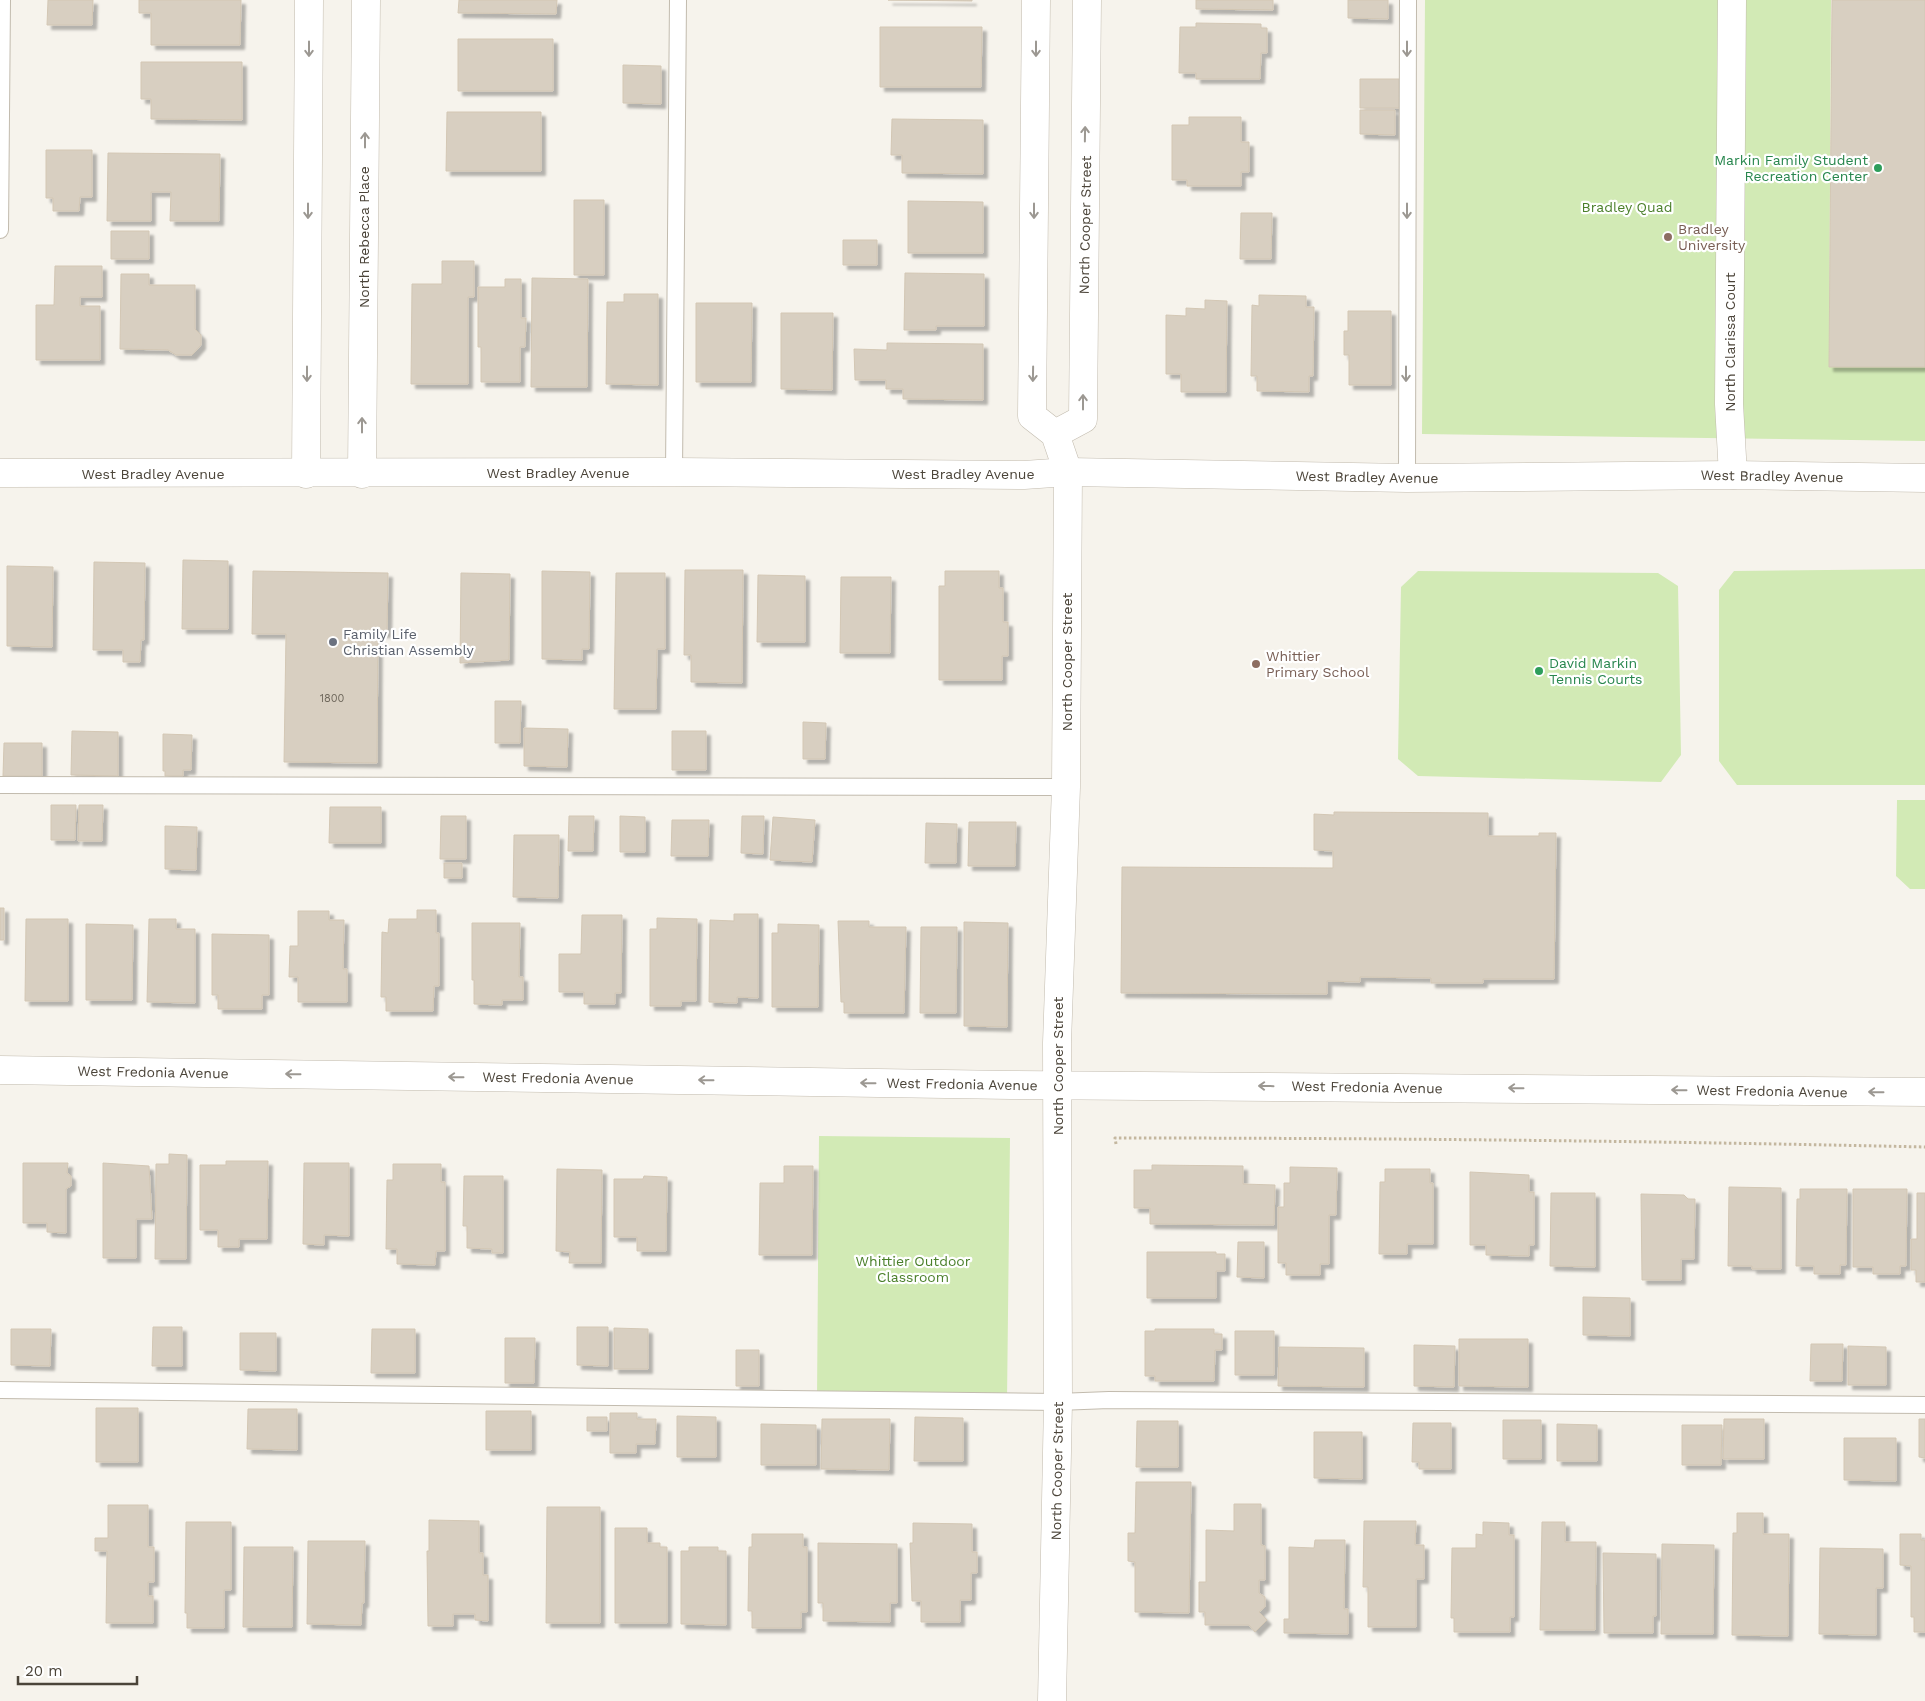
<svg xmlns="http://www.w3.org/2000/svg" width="1925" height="1701" viewBox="0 0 1925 1701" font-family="'Work Sans',sans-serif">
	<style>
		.green { fill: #d2eab5 }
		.building { fill: #d8cfc1; stroke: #d3c7b4; filter: url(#shadow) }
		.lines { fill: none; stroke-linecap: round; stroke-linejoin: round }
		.service-casing { stroke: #c2bbae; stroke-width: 18 }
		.minor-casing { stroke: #c2bbae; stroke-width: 29 }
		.tertiary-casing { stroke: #c2bbae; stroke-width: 29 }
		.path { stroke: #c4b79f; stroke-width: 3; stroke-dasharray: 2.5 2.5; stroke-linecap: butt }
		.service { stroke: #fff; stroke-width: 16 }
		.minor { stroke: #fff; stroke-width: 28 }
		.tertiary { stroke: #fff; stroke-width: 28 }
		.oneway { stroke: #9c9892 }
		.leisure-dot { fill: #2e9e5b; stroke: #fff; stroke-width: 2 }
		.education-dot { fill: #8d6e63; stroke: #fff; stroke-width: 2 }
		.worship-dot { fill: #6b7280; stroke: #fff; stroke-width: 2 }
		.labels { text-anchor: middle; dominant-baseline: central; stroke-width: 4.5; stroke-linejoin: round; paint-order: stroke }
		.number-label { font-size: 11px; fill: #6e675b }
		.leisure-label { font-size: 14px; fill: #27864d; stroke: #fff; text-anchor: end }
		.park-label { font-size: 14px; fill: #4a7f2a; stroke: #fff }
		.street-label { font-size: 14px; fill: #4b4439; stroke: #fff }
		.education-label { font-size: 14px; fill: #785e54; stroke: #fff; text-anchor: start }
		.worship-label { font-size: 14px; fill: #5b616d; stroke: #fff; text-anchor: start }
	</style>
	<defs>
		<filter id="shadow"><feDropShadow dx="4.5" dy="4.5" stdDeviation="1" flood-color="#0004"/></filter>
	</defs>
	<rect width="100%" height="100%" fill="#f6f3ec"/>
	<path class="green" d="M1425 0H1831L1829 367H1925V441L1422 434Z
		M1925 569V785H1737L1719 761V590L1734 571Z
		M1418 571 1658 573 1678 586 1681 755 1661 782 1418 776 1398 759 1401 587Z
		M1897 800H1925V889H1910L1896 876Z
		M819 1136 1010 1138 1007 1401 817 1399Z"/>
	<path class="building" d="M48 0H93L92 25H47Z
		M139 0H241L240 45H151V13H139Z
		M459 0H557L556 14 458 13Z
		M888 0H972V1Z
		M1196 0H1273V10L1196 9Z
		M1348 0H1388V19L1348 18Z
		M1832 0H1925V367H1829Z
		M1196 23 1261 24V28H1267V53H1261L1260 79H1196V73H1179L1180 27H1196Z
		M880 27H982L981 87H880Z
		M458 39H553V91H458Z
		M141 62H242V120L151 119V99H141Z
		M623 65 661 66V104L623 103Z
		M1360 79H1399V108H1360Z
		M1360 110H1395V135L1360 134Z
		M447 112H541V171H446Z
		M1189 117H1241V142H1249V172H1241V186H1187V180H1172V125H1189Z
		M892 119 983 120V174L902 173V155H891Z
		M46 150H92V197H80L79 211H53V198H46Z
		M108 153 220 154 219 221H170L171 192H151V221H107Z
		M574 200H604V275H574Z
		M908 201 983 202V253H908Z
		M1241 213H1272L1271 259H1240Z
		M111 231H149V259H111Z
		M843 240H877V265H843Z
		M442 261H474V297H468V384H411L412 284H442Z
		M55 266H102V297H80V306H100V360H36V305H54Z
		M905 273 984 274V326H936V330H904Z
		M121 274H149V285H195V329L201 335V345L192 355H176L168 350 120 349Z
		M532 278 588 279 587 387H531Z
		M505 279H521V318H526L525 347H520V382H481V347H478V287H505Z
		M624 294H658V385L606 384 607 302H624Z
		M1259 295 1306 296V307H1314L1313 376H1309V392L1257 391V376H1251L1252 305 1259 306Z
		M1205 300 1227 301 1226 392H1181V374H1166V315L1186 316V308L1205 309Z
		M696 303H752L751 382H696Z
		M1348 311H1391V385H1349V355H1344V331H1348Z
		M781 313H833L832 390 781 389Z
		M887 343 983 344V400L903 399V389H886V380H855L854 349 887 350Z
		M183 560 228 561V629H182Z
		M94 562 145 563 144 640H141L140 662H123V650H93Z
		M7 566 53 567 52 647 7 646Z
		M685 570H743L742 683 691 682V655H684Z
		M253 571 388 573 387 633H378L377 763 284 762 286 634H252Z
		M542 571 590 572 589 649H582V660L542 659Z
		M945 571H999V588H1003V622H1008V656H1002V680H939V586H945Z
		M461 573 510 574 509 660 460 663Z
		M616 573H665V649H657L656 709H614Z
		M758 575 805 576V642H757Z
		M841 577H891L890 653H840Z
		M495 701H521L520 743H495Z
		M803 722 826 723 825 759H803Z
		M524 728 568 729 567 767 524 766Z
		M72 731 118 732V776L71 775Z
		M672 731H706V770H672Z
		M163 734 192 735 191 770H183V776H165V771H163Z
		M4 743H42V776H3Z
		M51 805H76L75 840H51Z
		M79 805H103L102 841H78Z
		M330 807H381V843H329Z
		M1334 812 1488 813V836H1539V833H1556L1554 979H1483V983H1431V978L1360 977V982L1327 981V994L1121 993 1122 867 1333 868V851L1314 850V814L1334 815Z
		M441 816H466V859H440Z
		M569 816H594L593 851H568Z
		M620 816 645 817V852H620Z
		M742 816H764L763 854 741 853Z
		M773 817 815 820 812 862 770 860Z
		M672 820H709L708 856H671Z
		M969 822H1016L1015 866H968Z
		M926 823 957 824 956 863H925Z
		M165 826 197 827 196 870 165 869Z
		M514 835H559L558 898 513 897Z
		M444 863H462V878H444Z
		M0 908H4V940H0Z
		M417 910H436V933H439V986H434L433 1011H386V997H381L382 932 388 933 389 919H417Z
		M298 911H329V920H344L343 969H347V1002H298V977H289L290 946H298Z
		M734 914H758V998L737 997V1003L709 1002 710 920 734 921Z
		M582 915H622L621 993H615V1004H584V992H559V954H581Z
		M657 918 697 919 696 1001H681V1006H650V929H657Z
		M26 919H68V1001H25Z
		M149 919H176V929H195V1003L147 1002Z
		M838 921H869V927H906L904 1013H844V1002H841Z
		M964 922 1008 923 1007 1027 964 1026Z
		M472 923H520L519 977H523V1000H502V1005L474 1004V980H472Z
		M86 924 133 925 132 1000H86Z
		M778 924 819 925 818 1007H772V933H778Z
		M921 927H957L956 1013H920Z
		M212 934 269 935V995H262V1009H218V995H212Z
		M169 1154 187 1155 186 1259H155L156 1164H169Z
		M226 1161H268L267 1239H239V1247H218V1230H200V1165H226Z
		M23 1163H68L67 1173 71 1176V1186L66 1189V1233L47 1232V1223H23Z
		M103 1163 149 1166 152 1219H136V1258H103Z
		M304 1163H349V1236L324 1235V1245L303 1244Z
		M393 1164H441V1182H445V1251H436L435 1265 397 1264V1249H386L387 1180H393Z
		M1152 1165 1243 1166V1184L1275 1185 1274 1225 1150 1224V1208H1134V1170H1152Z
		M784 1166H813L812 1255H759L760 1183H784Z
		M1290 1167 1337 1168 1336 1215H1329V1264H1320V1275H1286V1263H1278V1207H1284V1183H1290Z
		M557 1169 602 1170 601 1263H569L570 1252 556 1251Z
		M1385 1169H1430V1183H1433V1244H1407V1254H1379L1380 1182H1385Z
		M1470 1172 1529 1175V1192H1534V1245H1529V1256L1486 1255V1245H1470Z
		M464 1176H503V1253H492V1249L467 1248V1226H463Z
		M644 1176 667 1177 666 1251H637V1237H614V1179H643Z
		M1729 1187 1781 1188V1269H1752V1266H1728Z
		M1800 1189H1847L1846 1265H1840V1274H1814V1266H1796L1797 1199H1800Z
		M1853 1189H1907L1906 1266H1900V1274H1873V1267H1853Z
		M1551 1193H1595V1267L1550 1266Z
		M1917 1193H1925V1282H1916V1270H1911V1239H1917Z
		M1641 1194 1684 1195 1688 1199H1695L1694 1259H1681V1280H1642Z
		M1238 1242H1264V1278L1237 1277Z
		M1147 1252H1216V1254H1225V1271H1216V1298H1147Z
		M1583 1297 1630 1298V1336L1583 1335Z
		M153 1327H182V1366H152Z
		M577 1327H608V1366L577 1365Z
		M614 1328 648 1329V1369H614Z
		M11 1329H51L50 1366 11 1365Z
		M372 1329H415V1373H371Z
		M1155 1329H1214V1334H1222V1350H1215L1214 1381H1155V1376H1145V1331H1155Z
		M1235 1331H1274V1375H1235Z
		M240 1333H276V1371L240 1370Z
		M505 1338H535L534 1383H505Z
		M1459 1339H1528V1387L1459 1386Z
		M1811 1344H1843L1842 1381H1810Z
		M1414 1345 1455 1346 1454 1387 1414 1386Z
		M1848 1346 1886 1347V1385H1848Z
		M1279 1347 1364 1348V1387L1278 1386Z
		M736 1350H759V1386H736Z
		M96 1408H138V1462H96Z
		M248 1409H297V1450L247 1449Z
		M486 1411H531V1450H486Z
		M610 1413H637V1419H656L655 1444H636V1453H610Z
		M677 1416 716 1417V1457H677Z
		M587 1417H607V1431H587Z
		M915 1417 963 1418V1461H914Z
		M822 1419H890L889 1470 821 1469Z
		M1724 1419H1764V1459H1723Z
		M1919 1419H1925V1458L1919 1457Z
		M1503 1420H1541V1459H1503Z
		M1137 1421H1178V1467H1136Z
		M1413 1423H1451V1469H1419V1462H1412Z
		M761 1424 816 1425V1465H761Z
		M1557 1424 1597 1425V1461H1557Z
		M1682 1425H1722L1721 1465H1682Z
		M1314 1432H1362V1479L1314 1478Z
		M1844 1438H1896V1481L1844 1480Z
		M1136 1482H1191L1189 1613 1135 1612V1562L1128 1561V1533H1135Z
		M1234 1504H1261V1545L1265 1546V1580H1259V1593L1265 1597V1607L1259 1612 1267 1620 1255 1632 1249 1625H1205V1612H1199V1582H1206V1530L1234 1531Z
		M108 1505H148V1547H154V1582H148V1596H153V1623H106L107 1551H95V1538H108Z
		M547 1507H600V1623H546Z
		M1737 1513H1763V1534H1789L1788 1636 1732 1635 1733 1533H1737Z
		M429 1520 479 1521V1553H483V1575H488V1621L475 1620V1614H453V1626H428L427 1551H429Z
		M1364 1521H1416L1415 1545H1424V1579H1416V1627H1368V1587H1363Z
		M186 1522H231V1590H224V1628H187V1613H185Z
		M1483 1522 1509 1523V1535H1514V1617H1510V1632H1454V1618H1451L1452 1548H1476V1534L1483 1535Z
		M1542 1522H1565V1542H1596L1595 1630H1540Z
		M913 1523 972 1524V1552H977V1573H971V1600H960V1622H921V1601H912L910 1543H913Z
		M615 1528H647V1543H660V1547H667V1623H615Z
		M752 1534H803V1547H807V1612H801V1628H752V1611H748L749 1547H752Z
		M1900 1534H1921V1540H1925V1632H1914V1617H1911V1566L1900 1565Z
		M1315 1540H1345L1344 1609H1348V1634L1284 1633V1619H1289V1547L1314 1548Z
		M308 1541H365L364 1603H362L361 1625 307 1624Z
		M818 1543 897 1544V1603H890V1622L823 1621V1603H818Z
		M1662 1544 1714 1545 1713 1634H1661Z
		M244 1547H293L292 1627H243Z
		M689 1547H718V1551H726V1625L681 1624V1551H689Z
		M1820 1548 1883 1549V1588H1876V1635L1819 1634Z
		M1603 1553 1656 1554V1616H1653V1633H1604Z"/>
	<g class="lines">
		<g class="service-casing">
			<path id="service" d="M0 230 2 0
				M674 472 678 0
				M1407 478 1408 0
				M0 785 1066 787
				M0 1390 1058 1402 1109 1400 1925 1405"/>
		</g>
		<g class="minor-casing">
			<path id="minor" d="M1036 0 1032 416 1055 434 1068 472 1066 787 1057 1043 1058 1402 1052 1701
				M1732 0 1729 404 1733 475
				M1055 434 1083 419 1087 0
				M306 474 309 0
				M362 474 366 0
				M0 1070 1011 1085 1925 1092"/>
		</g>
		<g class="tertiary-casing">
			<path id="tertiary" d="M0 473 674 472 1024 475 1068 472 1407 478 1733 475 1925 478"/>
		</g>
		<path class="path" d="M1116 1144 1115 1138C1385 1138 1655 1141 1925 1147"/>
		<use href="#service" class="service"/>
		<use href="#minor" class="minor"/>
		<use href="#tertiary" class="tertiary"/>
	</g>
	<defs><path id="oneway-shaft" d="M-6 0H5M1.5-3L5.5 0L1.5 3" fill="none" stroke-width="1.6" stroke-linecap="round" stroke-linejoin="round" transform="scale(1.25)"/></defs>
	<g class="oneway">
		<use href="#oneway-shaft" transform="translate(309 49) rotate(90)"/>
		<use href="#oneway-shaft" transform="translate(1036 49) rotate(90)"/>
		<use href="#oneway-shaft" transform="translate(1407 49) rotate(90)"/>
		<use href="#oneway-shaft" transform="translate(1085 134) rotate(-89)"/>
		<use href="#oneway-shaft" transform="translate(365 140) rotate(-90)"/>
		<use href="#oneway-shaft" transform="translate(308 211) rotate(90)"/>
		<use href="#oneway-shaft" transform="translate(1034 211) rotate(90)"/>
		<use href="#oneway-shaft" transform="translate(1407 211) rotate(90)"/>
		<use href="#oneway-shaft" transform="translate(307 374) rotate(90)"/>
		<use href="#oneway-shaft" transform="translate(1033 374) rotate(91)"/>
		<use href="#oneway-shaft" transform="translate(1406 374) rotate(90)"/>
		<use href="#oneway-shaft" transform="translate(1083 402) rotate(-90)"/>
		<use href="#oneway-shaft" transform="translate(362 425) rotate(-90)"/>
		<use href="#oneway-shaft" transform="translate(293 1074) rotate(-179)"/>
		<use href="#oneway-shaft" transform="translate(456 1077) rotate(-179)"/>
		<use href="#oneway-shaft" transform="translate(706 1080) rotate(-179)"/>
		<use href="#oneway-shaft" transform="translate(868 1083) rotate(-179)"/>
		<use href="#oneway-shaft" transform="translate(1266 1086) rotate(-179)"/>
		<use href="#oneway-shaft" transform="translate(1516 1088) rotate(-179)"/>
		<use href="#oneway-shaft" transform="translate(1679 1090) rotate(-179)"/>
		<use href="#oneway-shaft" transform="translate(1876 1092) rotate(-179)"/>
	</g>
	<g class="leisure-dot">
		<circle cx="1878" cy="168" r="5"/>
		<circle cx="1539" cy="671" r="5"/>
	</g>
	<g class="education-dot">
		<circle cx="1668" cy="237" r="5"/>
		<circle cx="1256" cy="664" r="5"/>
	</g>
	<circle class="worship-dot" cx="333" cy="642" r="5"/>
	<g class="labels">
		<g class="number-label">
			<text x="332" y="698">1800</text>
		</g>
		<g class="leisure-label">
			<text x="1868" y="160">Markin Family Student<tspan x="1868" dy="16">Recreation Center</tspan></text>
			<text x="1549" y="663" text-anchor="start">David Markin<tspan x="1549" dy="16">Tennis Courts</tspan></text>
		</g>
		<g class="park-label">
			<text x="1627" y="207">Bradley Quad</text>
			<text x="913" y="1261">Whittier Outdoor<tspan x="913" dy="16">Classroom</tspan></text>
		</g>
		<g class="street-label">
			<text transform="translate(1085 225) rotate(-89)">North Cooper Street</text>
			<text transform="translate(364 237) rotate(-90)">North Rebecca Place</text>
			<text transform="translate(1730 342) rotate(-90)">North Clarissa Court</text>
			<text x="558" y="473">West Bradley Avenue</text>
			<text x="153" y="474">West Bradley Avenue</text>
			<text x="963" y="474">West Bradley Avenue</text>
			<text transform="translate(1772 476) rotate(1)">West Bradley Avenue</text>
			<text transform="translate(1367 477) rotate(1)">West Bradley Avenue</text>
			<text transform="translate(1067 662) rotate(-90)">North Cooper Street</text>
			<text transform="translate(1058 1066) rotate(-90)">North Cooper Street</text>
			<text transform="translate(153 1072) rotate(1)">West Fredonia Avenue</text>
			<text transform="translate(558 1078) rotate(1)">West Fredonia Avenue</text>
			<text transform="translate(962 1084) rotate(1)">West Fredonia Avenue</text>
			<text transform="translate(1367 1087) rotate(1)">West Fredonia Avenue</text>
			<text transform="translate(1772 1091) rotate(1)">West Fredonia Avenue</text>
			<text transform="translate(1057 1471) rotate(-89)">North Cooper Street</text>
		</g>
		<g class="education-label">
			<text x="1678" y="229">Bradley<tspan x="1678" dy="16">University</tspan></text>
			<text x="1266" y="656">Whittier<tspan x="1266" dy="16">Primary School</tspan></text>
		</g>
		<g class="worship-label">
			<text x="343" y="634">Family Life<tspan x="343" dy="16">Christian Assembly</tspan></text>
		</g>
	</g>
	<path d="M18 1676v8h119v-8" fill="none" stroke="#4b4439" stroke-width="2.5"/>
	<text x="25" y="1676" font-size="15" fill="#4b4439" stroke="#ffffff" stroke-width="4" paint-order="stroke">20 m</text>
</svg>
